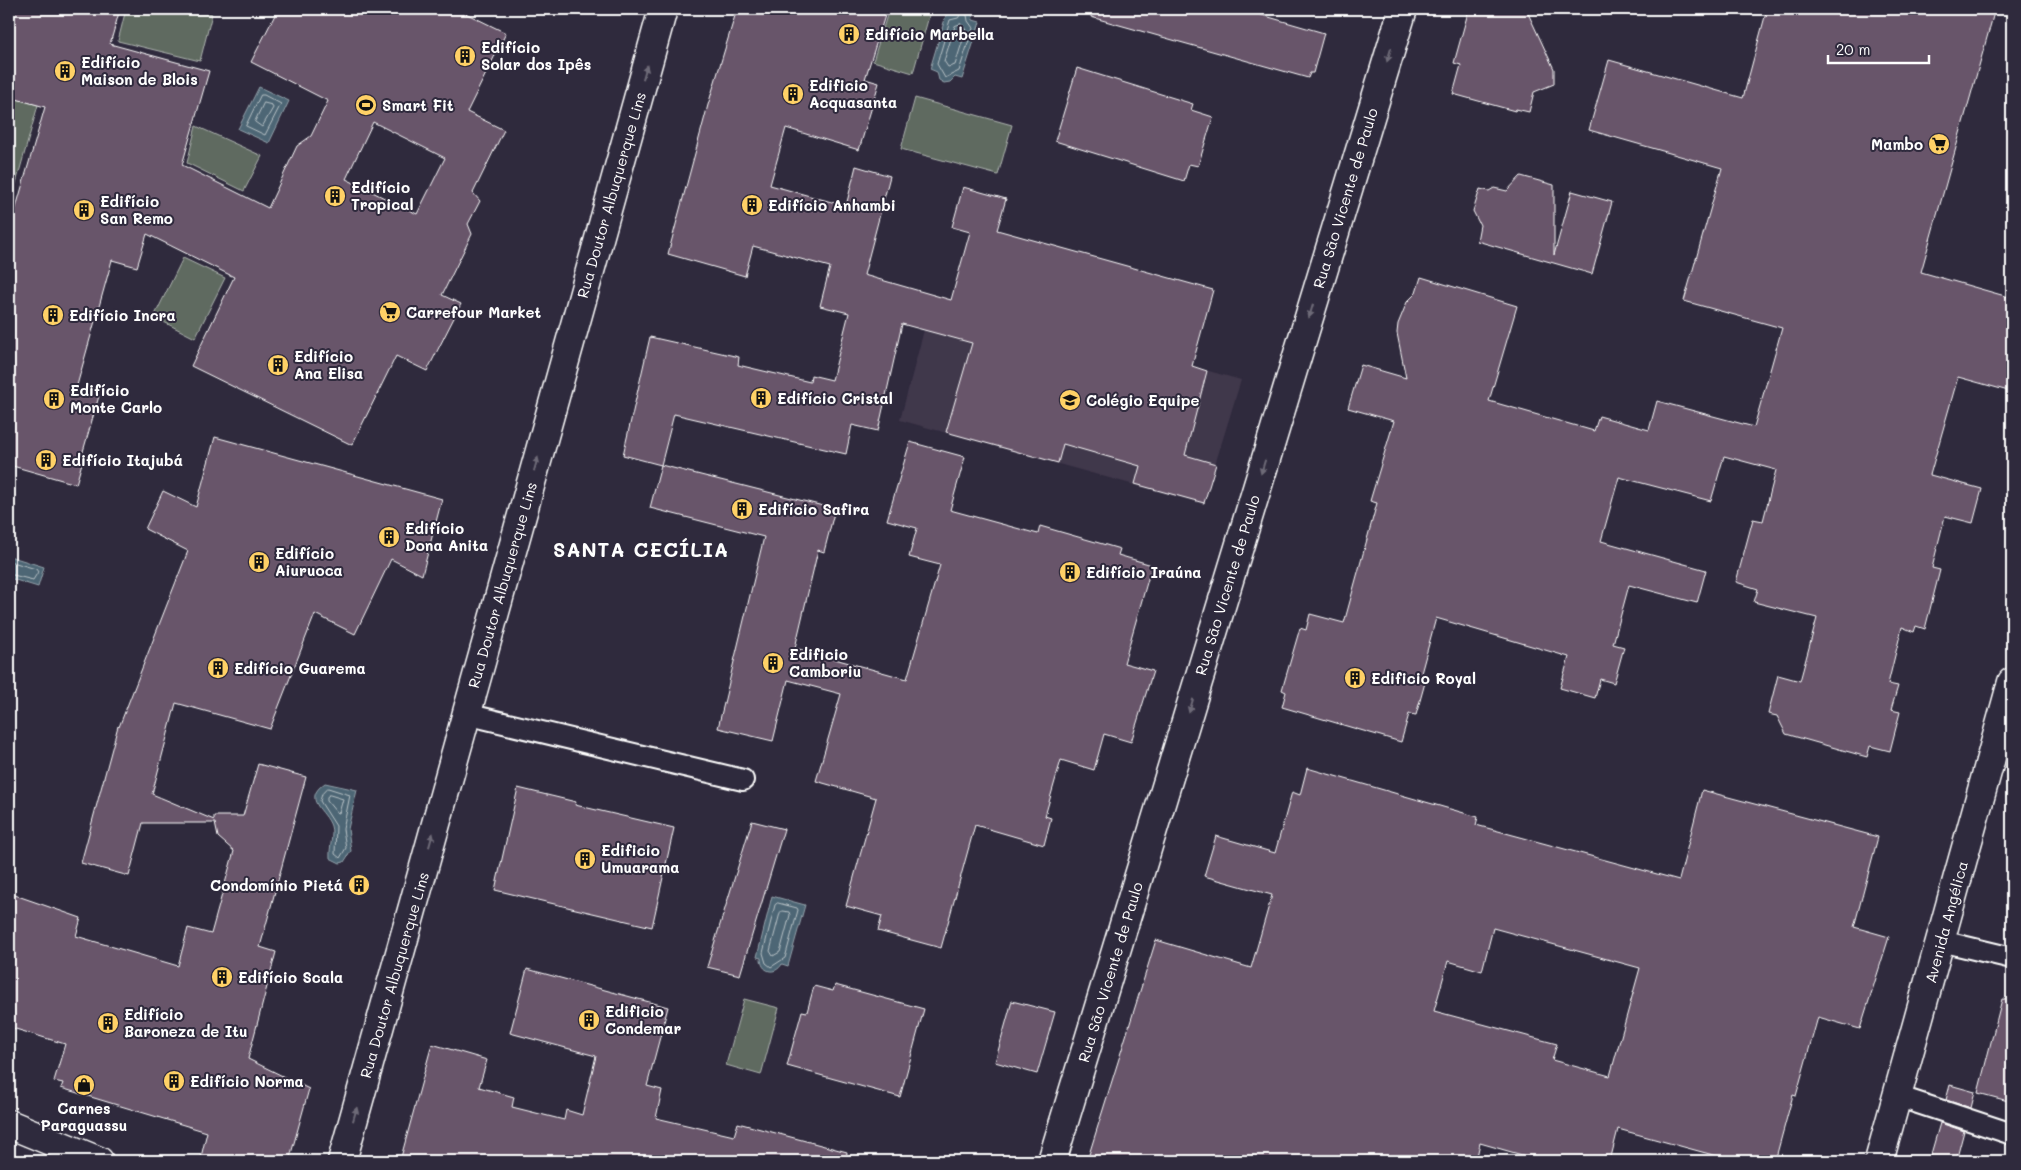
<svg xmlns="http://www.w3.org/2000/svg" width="2021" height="1170" viewBox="0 0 2021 1170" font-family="Mali,sans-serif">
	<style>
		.built { fill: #40374b }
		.green { fill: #5f6b61; stroke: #afb5b0 }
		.water { fill: #4d6674; stroke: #94a3ac }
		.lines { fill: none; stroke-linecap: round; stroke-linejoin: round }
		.shore { stroke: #b8c2c7; stroke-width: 1 }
		.building { fill: #68546b; stroke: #fff; fill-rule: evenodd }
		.service-casing { stroke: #fff; stroke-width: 24 }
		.minor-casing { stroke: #fff; stroke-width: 31 }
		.secondary-casing { stroke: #fff; stroke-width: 31 }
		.service { stroke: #2f2a3d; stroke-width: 20 }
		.minor { stroke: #2f2a3d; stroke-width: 28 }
		.secondary { stroke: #2f2a3d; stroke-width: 28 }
		.oneway { fill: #6d6a77 }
		.labels { text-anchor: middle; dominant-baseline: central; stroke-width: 4; stroke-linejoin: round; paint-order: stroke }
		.poi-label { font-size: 15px; font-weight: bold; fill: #fff; stroke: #2f2a3d; text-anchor: start }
		.street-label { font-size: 15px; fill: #fff; stroke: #2f2a3d }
		.district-label { font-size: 20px; font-weight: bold; letter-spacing: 1px; fill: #fff; stroke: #2f2a3d }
	</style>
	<rect width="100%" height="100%" fill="#2f2a3d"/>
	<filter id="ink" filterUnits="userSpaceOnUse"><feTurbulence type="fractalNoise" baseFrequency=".02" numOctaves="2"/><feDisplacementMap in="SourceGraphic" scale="10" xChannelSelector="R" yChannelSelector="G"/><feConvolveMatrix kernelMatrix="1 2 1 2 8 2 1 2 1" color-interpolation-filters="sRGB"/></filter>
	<g filter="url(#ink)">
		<path class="built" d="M864 275 1241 380 1203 504 900 420 924 330 853 313Z"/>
		<path class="green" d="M126 9H191L212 14 200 61 118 41Z
			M889 9H931L913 73 873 61Z
			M9 97 38 105 9 208Z
			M915 98 1012 125 998 175 901 149Z
			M196 126 262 156 244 191 187 163Z
			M183 258 225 278 195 338 154 317Z
			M744 999 779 1008 761 1075 726 1065Z"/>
		<path class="water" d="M959 9H967L972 14 973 20 980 22 962 79 955 77 950 82 944 83 939 80 937 72 930 69 947 12 955 14Z
			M259 87 289 101 269 143 238 129Z
			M9 556 44 567 38 587 9 578Z
			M325 783 357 790 348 829 351 851 344 862 340 863 330 858C329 847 334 836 331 826 326 810 301 800 325 783Z
			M772 896 805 905 788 966 782 964C775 976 761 972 761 958L757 957Z"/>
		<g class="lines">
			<path class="shore" d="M962 12 967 15 968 21 973 28 959 71 945 78 937 64 950 20 958 18Z
				M961 24 966 30 955 65 948 67 944 61 955 26Z
				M261 95H264L281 104 265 135 246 126Z
				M264 103 272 105 273 108 262 127 255 122Z
				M9 561 36 569 38 572 33 580 9 574
				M328 788 350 795 343 829 346 848 340 858 335 854 336 826 320 801 322 794Z
				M330 795 343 799 339 813 336 812 327 801V797Z
				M778 903 797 908 798 910 785 958 771 967 766 963 763 953 775 905Z
				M782 911 789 912 790 915 780 952 773 956 770 951 780 913Z"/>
		</g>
		<path class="building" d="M9 9H120L110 44 209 71 182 165 268 208 297 146 311 136 328 101 251 62 278 9H457L506 33 467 112 504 130 473 193 480 201 468 224 472 234 442 295 461 304 427 371 396 356 352 445 191 366 234 277 147 234 137 267 112 260 76 389 99 396 82 455 84 456 76 484 9 465V232L45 107 9 97ZM373 122 445 158 417 214 346 179Z
			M737 9H887L865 79 879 83 859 150 786 128 770 185 846 206 856 166 890 176 864 275 951 300 970 232 952 227 963 187 1006 199 997 230 1213 290 1192 366 1207 371 1185 455 1216 464 1204 503 1135 484 1140 466 1063 444 1058 463 946 432 972 343 902 324 878 431 852 425 846 454 674 414 661 465 623 455 650 337 739 357 738 365 810 382 811 375 832 380 849 313 820 306 830 267 753 246 745 276 668 254 708 105Z
			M1092 9H1241L1324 33 1313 73H1310L1308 78 1091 17Z
			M1469 9H1526L1554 69V84L1534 92 1529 112 1516 109 1515 111 1453 94 1461 65 1454 63Z
			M1767 9H1995L1921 272 2012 298V392L1958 377 1930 475 1982 489 1973 523 1945 516 1932 568 1940 570 1925 629 1916 626 1914 632 1902 627 1888 684 1898 686 1891 710 1900 712 1890 751 1870 746 1867 757 1786 734 1777 716 1768 714 1778 675 1800 681 1817 618 1754 602 1758 589 1736 582 1753 519 1763 521 1776 470 1724 456 1711 501 1619 477 1601 541 1706 570 1697 603 1629 585 1613 644 1624 647 1614 683 1600 679 1595 698 1560 688 1569 657 1436 618 1420 677 1426 679 1416 715 1409 714 1401 742 1282 707 1286 692 1282 690 1300 628 1306 630 1310 614 1344 623 1377 503 1370 501 1394 421 1348 408 1361 365 1406 378 1397 333 1398 324 1407 302 1416 293 1421 277 1517 306 1489 401 1594 431 1599 416 1649 430 1657 401 1754 427 1782 328 1684 301 1722 168 1589 130 1609 60 1743 98Z
			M1077 68 1193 104 1191 110 1213 117 1198 166 1189 164 1184 181 1055 141Z
			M1521 176 1554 185V255L1572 191 1612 202 1592 274 1477 241 1480 225 1473 211 1480 189 1489 191 1494 188 1507 191Z
			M215 437 442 499 422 575 391 559 355 634 315 614 270 729 176 703 152 794 214 820V816H243L258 764 306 777 260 947 276 952 248 1059 309 1089 289 1161H200L207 1132 61 1088 63 1083 54 1081 65 1044 9 1027V893L81 918 76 936 178 966 188 928 211 934 234 851 218 837 215 823H143L129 876 81 863 118 726 119 727 188 551 145 529 163 491 196 507Z
			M910 442 965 457 950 510 1038 534 1040 526 1120 549 1118 555 1152 565 1124 663 1153 671 1131 742 1104 734 1094 770 1061 760 1045 816 1051 818 1044 845 975 825 941 948 878 931 882 916 846 906 876 798 816 781 841 694 788 680 773 741 718 728 764 537 650 508 661 465 835 509 824 552 818 550 795 648 907 679 940 565 909 557 917 528 887 520Z
			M1307 768 1478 817 1476 825 1679 880 1702 790 1878 837 1854 927 1889 937 1860 1029 1818 1017 1796 1096 1793 1095 1775 1161H1735L1618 1129 1610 1161H1543L1480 1143 1476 1161H1087L1156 940 1251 968 1272 895 1204 876 1216 836 1275 853 1292 792 1300 795ZM1493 928 1640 968 1610 1076 1552 1060 1557 1044 1434 1011 1448 961 1482 971Z
			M518 788 576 802 575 805 674 828 652 927 495 890Z
			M752 821 784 829 740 975 707 967Z
			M527 969 668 1007 647 1086 662 1090 656 1118 734 1136 738 1123 847 1152 846 1161H400L432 1044 487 1060 479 1087 514 1097 512 1107 564 1120 566 1110 582 1115 596 1056 510 1033Z
			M835 985 924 1009 900 1097 787 1066 802 1011 807 1012 814 986 833 991Z
			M2002 999 2012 1000V1102L1978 1093Z
			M1012 1001 1055 1012 1037 1074 995 1062Z
			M1950 1085 1975 1092 1971 1108 1946 1100Z
			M1940 1123 1964 1131 1956 1161H1929Z"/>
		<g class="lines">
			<g class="service-casing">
				<path id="service" d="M466 714 743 780
					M1941 941 2012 958
					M1897 1096 2012 1134"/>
			</g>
			<g class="minor-casing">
				<path id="minor" d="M9 1124 99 1161
					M342 1161 663 9
					M1052 1161 1403 9"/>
			</g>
			<g class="secondary-casing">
				<path id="secondary" d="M1879 1161 2012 682"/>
			</g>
			<use href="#service" class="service"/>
			<use href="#minor" class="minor"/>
			<use href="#secondary" class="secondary"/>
		</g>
		<defs><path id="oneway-solid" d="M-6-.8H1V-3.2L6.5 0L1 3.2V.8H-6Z" transform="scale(1.25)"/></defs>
		<g class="oneway">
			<use href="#oneway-solid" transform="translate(1389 55) rotate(107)"/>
			<use href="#oneway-solid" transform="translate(645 72) rotate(-74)"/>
			<use href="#oneway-solid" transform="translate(1311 311) rotate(107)"/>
			<use href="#oneway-solid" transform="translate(536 464) rotate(-74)"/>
			<use href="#oneway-solid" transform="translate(1263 467) rotate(107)"/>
			<use href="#oneway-solid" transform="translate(1191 706) rotate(107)"/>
			<use href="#oneway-solid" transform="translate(431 840) rotate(-74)"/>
			<use href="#oneway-solid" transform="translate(355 1114) rotate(-74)"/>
		</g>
	</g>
	<defs>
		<g id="building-disc" transform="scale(1.125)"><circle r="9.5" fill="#ffd166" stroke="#2f2a3d"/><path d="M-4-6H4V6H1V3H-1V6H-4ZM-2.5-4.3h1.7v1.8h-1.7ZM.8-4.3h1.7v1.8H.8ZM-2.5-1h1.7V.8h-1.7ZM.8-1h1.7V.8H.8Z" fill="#111"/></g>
		<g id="stadium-disc" transform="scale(1.125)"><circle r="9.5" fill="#ffd166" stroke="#2f2a3d"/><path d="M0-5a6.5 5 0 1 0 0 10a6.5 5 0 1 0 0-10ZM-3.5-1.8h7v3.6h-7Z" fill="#111"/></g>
		<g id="supermarket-disc" transform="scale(1.125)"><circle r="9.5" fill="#ffd166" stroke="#2f2a3d"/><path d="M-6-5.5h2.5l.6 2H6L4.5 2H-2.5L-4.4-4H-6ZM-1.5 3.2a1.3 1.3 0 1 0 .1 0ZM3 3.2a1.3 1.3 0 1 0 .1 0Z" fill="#111"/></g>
		<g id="school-disc" transform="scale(1.125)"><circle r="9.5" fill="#ffd166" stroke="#2f2a3d"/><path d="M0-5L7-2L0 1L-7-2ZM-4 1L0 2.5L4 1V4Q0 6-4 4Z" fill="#111"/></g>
		<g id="shop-disc" transform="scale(1.125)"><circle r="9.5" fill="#ffd166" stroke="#2f2a3d"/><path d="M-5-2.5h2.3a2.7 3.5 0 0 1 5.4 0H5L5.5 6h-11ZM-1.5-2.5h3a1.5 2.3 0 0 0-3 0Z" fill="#111"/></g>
	</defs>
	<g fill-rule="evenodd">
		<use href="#building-disc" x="849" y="34"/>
		<use href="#building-disc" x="465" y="56"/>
		<use href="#building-disc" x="65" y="71"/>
		<use href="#building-disc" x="793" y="94"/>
		<use href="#stadium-disc" x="366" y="105"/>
		<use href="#supermarket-disc" x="1939" y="144"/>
		<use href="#building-disc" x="335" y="196"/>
		<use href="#building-disc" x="752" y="205"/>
		<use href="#building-disc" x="84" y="210"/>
		<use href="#supermarket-disc" x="390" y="312"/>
		<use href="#building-disc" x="53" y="315"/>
		<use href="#building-disc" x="278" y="365"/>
		<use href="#building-disc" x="761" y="398"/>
		<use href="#building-disc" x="54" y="399"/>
		<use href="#school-disc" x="1070" y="400"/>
		<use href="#building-disc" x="46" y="460"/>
		<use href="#building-disc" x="742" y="509"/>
		<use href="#building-disc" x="389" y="537"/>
		<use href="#building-disc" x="259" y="562"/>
		<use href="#building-disc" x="1070" y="572"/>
		<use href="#building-disc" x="773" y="663"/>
		<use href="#building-disc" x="218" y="668"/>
		<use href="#building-disc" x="1355" y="678"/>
		<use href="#building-disc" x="585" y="859"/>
		<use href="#building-disc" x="359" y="885"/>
		<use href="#building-disc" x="222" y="977"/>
		<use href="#building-disc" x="589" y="1020"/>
		<use href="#building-disc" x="108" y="1023"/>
		<use href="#building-disc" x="174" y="1081"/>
		<use href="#shop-disc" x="84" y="1085"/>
	</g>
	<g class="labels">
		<g class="poi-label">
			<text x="865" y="34">Edifício Marbella</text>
			<text x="481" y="47">Edifício<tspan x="481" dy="17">Solar dos Ipês</tspan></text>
			<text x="81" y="62">Edifício<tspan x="81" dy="17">Maison de Blois</tspan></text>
			<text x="809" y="85">Edificio<tspan x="809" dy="17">Acquasanta</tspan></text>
			<text x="382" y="105">Smart Fit</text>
			<text x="1923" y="144" text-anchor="end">Mambo</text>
			<text x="351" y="187">Edifício<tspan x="351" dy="17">Tropical</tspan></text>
			<text x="100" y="201">Edifício<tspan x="100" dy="17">San Remo</tspan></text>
			<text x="768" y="205">Edifício Anhambi</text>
			<text x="406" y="312">Carrefour Market</text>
			<text x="69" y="315">Edifício Incra</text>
			<text x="294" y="356">Edifício<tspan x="294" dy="17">Ana Elisa</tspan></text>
			<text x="70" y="390">Edifício<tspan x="70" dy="17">Monte Carlo</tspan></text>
			<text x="777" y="398">Edifício Cristal</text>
			<text x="1086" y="400">Colégio Equipe</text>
			<text x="62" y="460">Edifício Itajubá</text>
			<text x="758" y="509">Edifício Safira</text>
			<text x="405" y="528">Edifício<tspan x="405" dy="17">Dona Anita</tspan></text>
			<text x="275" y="553">Edifício<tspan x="275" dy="17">Aiuruoca</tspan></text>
			<text x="1086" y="572">Edifício Iraúna</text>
			<text x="789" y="654">Edificio<tspan x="789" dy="17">Camboriu</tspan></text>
			<text x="234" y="668">Edifício Guarema</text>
			<text x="1371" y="678">Edificio Royal</text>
			<text x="601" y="850">Edificio<tspan x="601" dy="17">Umuarama</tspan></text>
			<text x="343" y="885" text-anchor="end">Condomínio Pietá</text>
			<text x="238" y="977">Edifício Scala</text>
			<text x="605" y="1011">Edificio<tspan x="605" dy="17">Condemar</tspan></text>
			<text x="124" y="1014">Edifício<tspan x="124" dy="17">Baroneza de Itu</tspan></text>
			<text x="190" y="1081">Edifício Norma</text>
			<text x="84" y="1108" text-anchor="middle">Carnes<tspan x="84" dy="17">Paraguassu</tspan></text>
		</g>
		<g class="street-label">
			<text transform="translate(611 195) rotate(-74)">Rua Doutor Albuquerque Lins</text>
			<text transform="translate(1345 198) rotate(-73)">Rua São Vicente de Paulo</text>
			<text transform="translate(502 585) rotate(-74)">Rua Doutor Albuquerque Lins</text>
			<text transform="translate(1227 585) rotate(-73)">Rua São Vicente de Paulo</text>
			<text transform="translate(1946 922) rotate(-75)">Avenida Angélica</text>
			<text transform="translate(1110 972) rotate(-73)">Rua São Vicente de Paulo</text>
			<text transform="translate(394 975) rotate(-74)">Rua Doutor Albuquerque Lins</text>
		</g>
		<g class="district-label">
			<text x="641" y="549">SANTA CECÍLIA</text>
		</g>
	</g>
	<rect width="2021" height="1170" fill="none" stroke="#2f2a3d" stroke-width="30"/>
	<rect x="15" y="15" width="1991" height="1140" fill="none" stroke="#fff" stroke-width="2" filter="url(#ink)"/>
	<path d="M1828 55v8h101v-8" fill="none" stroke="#ffffff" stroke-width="2.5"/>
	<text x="1836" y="55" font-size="15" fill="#ffffff" stroke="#2f2a3d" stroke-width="4" paint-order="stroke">20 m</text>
</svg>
